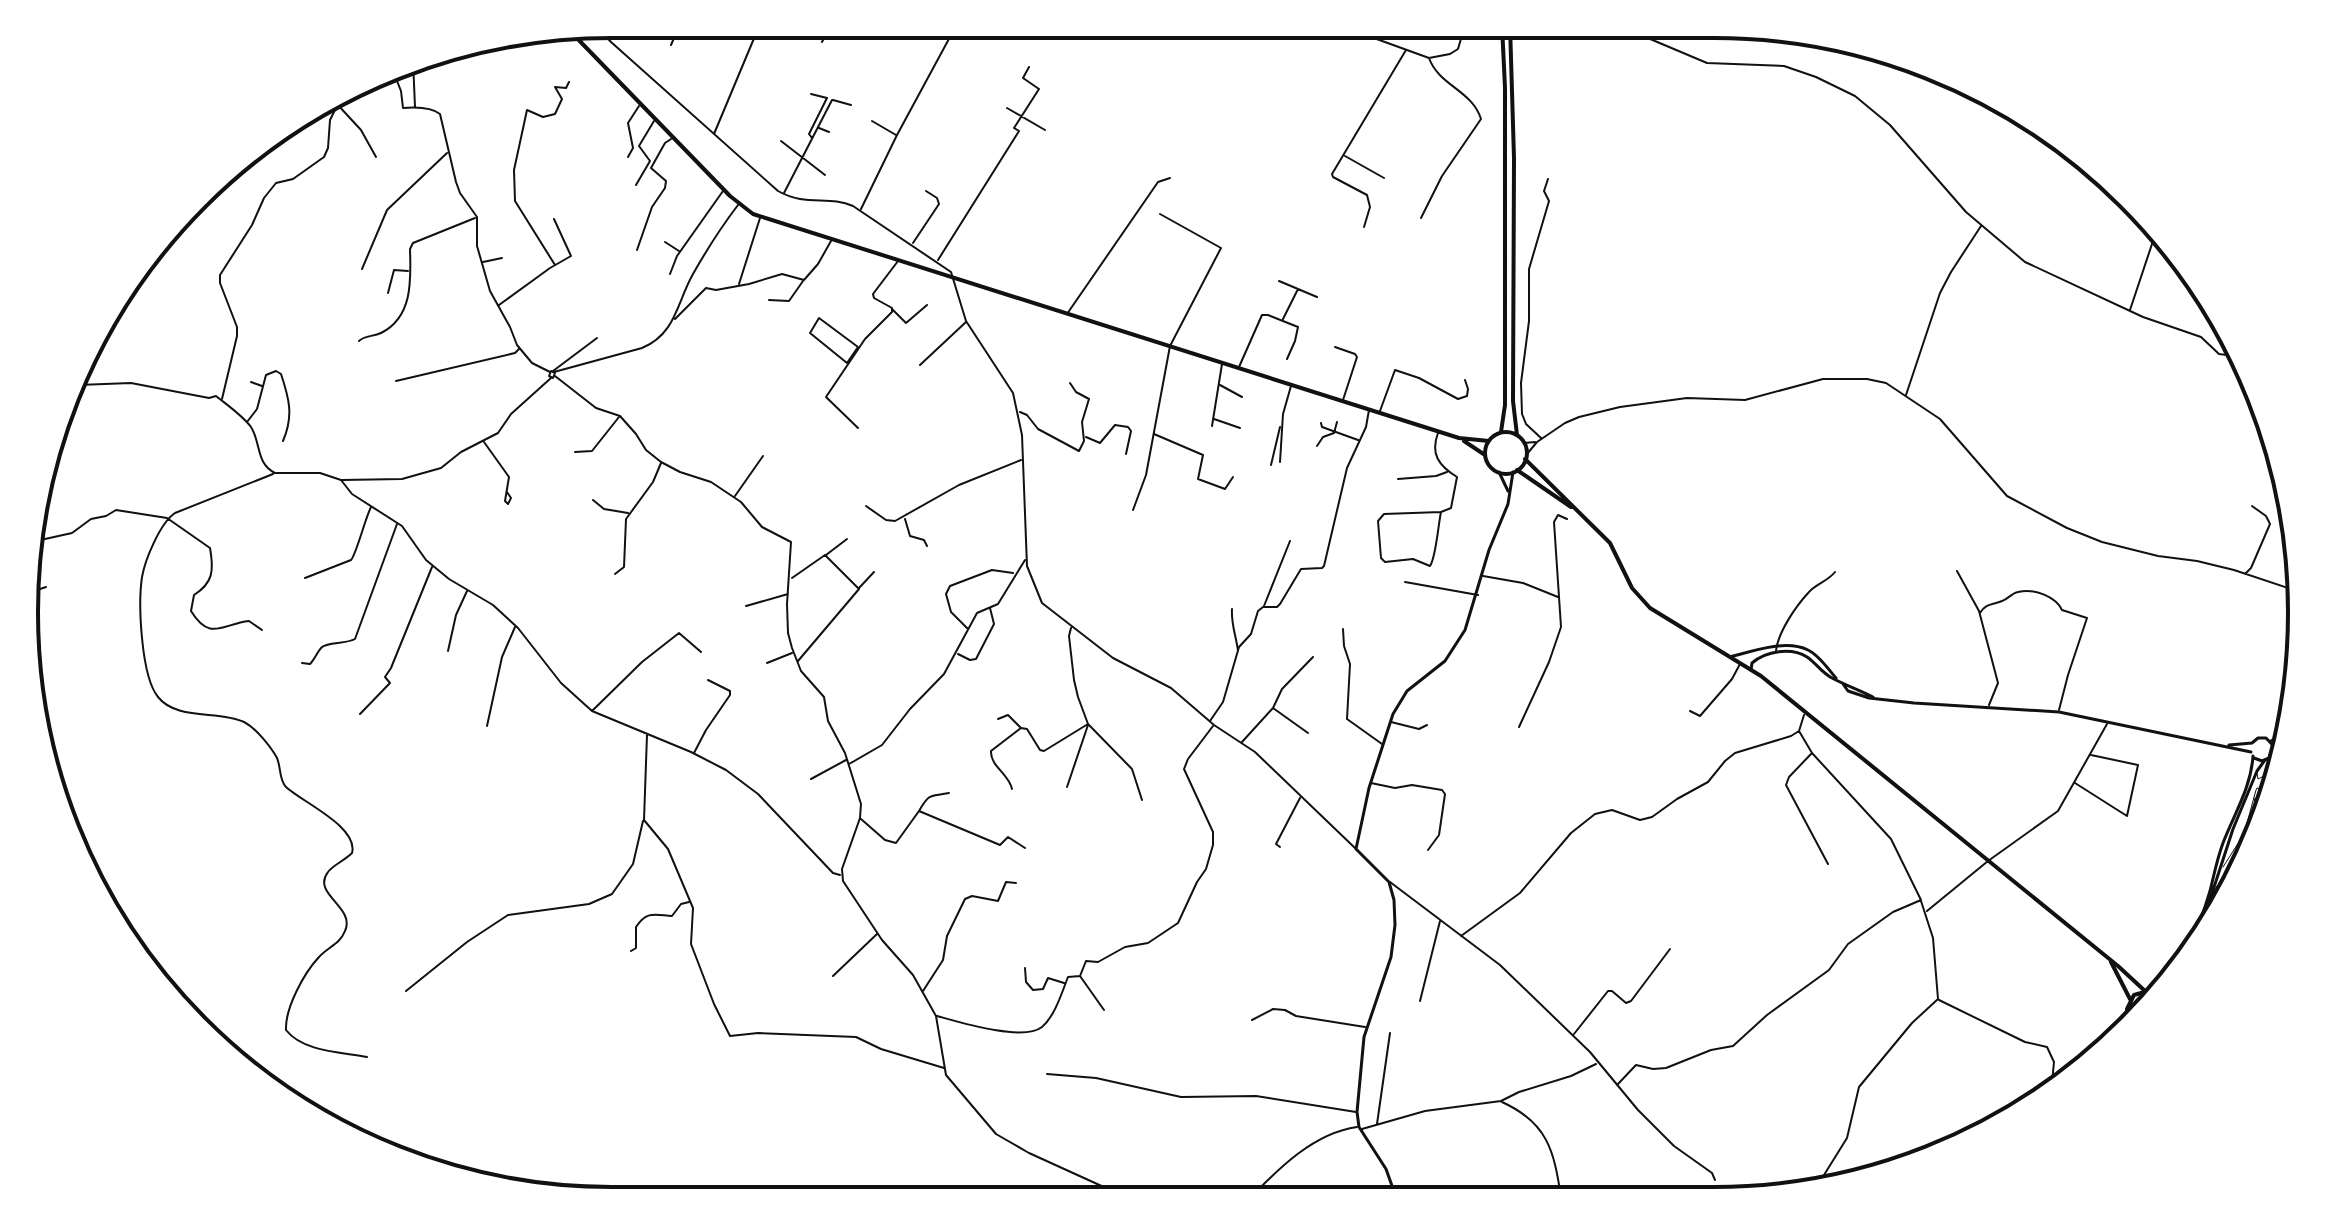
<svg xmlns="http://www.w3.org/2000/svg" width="2326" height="1225" viewBox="0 0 2326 1225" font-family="'Golos Text',sans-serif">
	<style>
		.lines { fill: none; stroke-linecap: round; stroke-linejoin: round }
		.service { stroke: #111; stroke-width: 1 }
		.pedestrian { stroke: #111; stroke-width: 2 }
		.minor { stroke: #111; stroke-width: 2 }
		.tertiary { stroke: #111; stroke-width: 3 }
		.primary { stroke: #111; stroke-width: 4 }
		.rim { fill: none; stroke: #111; stroke-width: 4 }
	</style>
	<rect width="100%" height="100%" fill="#fff"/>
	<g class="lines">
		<path class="service" d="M2223 867 2244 834 2256 790 2257 788 2267 791 2270 787 2269 778 2264 776 2258 779 2257 773
			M2216 887C2240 866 2264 831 2254 798"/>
		<path class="pedestrian" d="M819 318 858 347 847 363 810 333Z"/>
		<path class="minor" d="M1338 25 1429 58 1450 54 1458 49 1465 25
			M1617 25 1707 63 1784 66 1816 77 1855 96 1890 125 1966 212 2025 262 2143 317 2201 337 2219 354 2243 357
			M597 27 611 42 778 191C806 207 829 195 853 206L951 272 966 321 1013 393 1022 435 1027 566 1042 603 1113 658 1171 688 1214 725 1255 752 1355 848
			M822 42 831 24
			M671 45 680 24
			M413 60 415 107
			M393 71 401 91 403 108C415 107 431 107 440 114L456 182 460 193 477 217V246L490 291 510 327 517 345 532 363 550 372
			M811 94 827 98
			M833 100 851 105
			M337 104 361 130 376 157
			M1007 108 1045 130
			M872 121 896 135
			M819 128 829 132
			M714 134 760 24
			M812 138 809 134 827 98
			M781 141 825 175
			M1345 156 1384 178
			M628 157 633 148 628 123 639 106
			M636 185 650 161 639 146 654 121
			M784 193 832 100
			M861 209 897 135 957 24
			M1421 218 1442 176 1481 119C1472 90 1439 86 1429 58
			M1364 227 1370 207 1367 195 1333 177 1332 174 1406 50
			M665 242 679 251
			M913 243 939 204 937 198 926 191
			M637 250 652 207 665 188 666 181 651 168 665 143 671 139
			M938 260 1019 131 1014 128 1039 89 1023 78 1029 67
			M483 262 502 258
			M555 265 515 201 514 170 527 110 543 117 555 114 562 99 555 87 566 88 569 82
			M362 269 387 210 447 153
			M670 274 677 256 723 191
			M1279 281 1317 297
			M739 284 760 218
			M388 293 394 270 408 271
			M769 300 789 301 803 281
			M499 305 550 268 571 256 554 219
			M892 309 906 323 927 305
			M2130 310 2157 229
			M1067 314 1158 182 1170 178
			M675 319 706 288 716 290 749 284 782 274 804 280 818 264 831 241
			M1283 319 1298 289
			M359 341C365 335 373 337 381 333 413 317 411 280 410 249L413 243 475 218
			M1335 347 1355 354 1357 357 1343 400
			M920 365 966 322
			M1239 367 1262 315H1268L1298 327 1295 341 1287 359
			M551 371 555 373 553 378 549 376Z
			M553 371 597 338
			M554 372 642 348C676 334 677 302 693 274 706 251 722 226 738 205
			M555 376 596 408 620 416 636 434 646 450 661 462 680 472 711 482 741 502 762 527 791 542 787 604 788 633 792 648 801 671 824 697 828 721 845 753 861 804 860 818 842 869 843 881 882 940 913 975 936 1016 946 1075 996 1134 1029 1153 1128 1198
			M396 381 515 353 519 349
			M251 382 262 386
			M78 385 131 383 209 398 216 396C227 405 242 415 251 427 261 443 256 464 275 473H320L341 480 352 494 402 526 426 560 449 579 493 605 518 628 561 683 592 711 691 752 726 770 758 794 833 873 840 875
			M1220 385 1242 397
			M1906 395 1940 293 1951 272 1981 226
			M222 399 237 336V327L220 283V275L252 225 264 198 276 183 293 179 324 157 328 148 330 120 340 100
			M1380 411 1395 370 1419 378 1458 399 1467 396 1468 389 1465 380
			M1020 412 1027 415 1038 429 1079 451 1084 441 1082 422 1089 399 1076 392 1070 383
			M1214 419 1240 428
			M247 422 257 409 266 375 276 371 281 374C289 398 294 416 283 441
			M1321 423 1322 427 1358 440
			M1212 426 1222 364
			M858 428 826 397 865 339 892 312V308L874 298 873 294 898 261
			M1438 433C1430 454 1439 466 1457 477L1451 508 1441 512C1438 526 1436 557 1430 566L1413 559 1385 562 1381 558 1378 521 1384 514 1441 512
			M1154 434 1203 455 1198 479 1225 489 1233 477
			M1086 437 1100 443 1115 425 1128 427 1131 431 1126 454
			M1541 438 1526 424 1522 414 1521 383 1529 321V269L1549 201 1544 191 1548 179
			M484 442 509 477 505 501 508 504 511 498 507 492
			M1524 443 1535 442
			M1317 446 1323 437 1334 433 1337 422
			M575 452 592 451 619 417
			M1527 454 1537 442 1565 423 1579 417 1620 407 1687 398 1745 400 1823 379H1867L1886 383 1940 419 2007 496 2067 528 2102 542 2158 556 2197 561 2234 570 2300 592
			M1280 462 1283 414 1291 386
			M1271 465 1280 427
			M273 474 175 513C160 523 145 560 142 577 138 604 141 676 158 697 177 721 219 710 244 722 256 728 271 747 277 758 281 767 279 780 286 787 302 802 359 827 352 853 344 861 333 865 328 872 311 894 356 907 345 931 340 944 328 947 319 957 304 973 285 1008 286 1030 303 1052 342 1052 367 1057
			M1398 479 1436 476 1447 472
			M342 480 402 479 441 468 461 452 498 433 511 414 551 378
			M735 496 763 456
			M593 500 604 509 628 513
			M866 506 886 520 895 521 959 485 1021 460
			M1133 510 1146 475 1170 346 1221 248 1160 214
			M905 519 910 536 924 540 927 546
			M36 541 72 533 91 519 106 516 116 510 167 518 210 548C214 571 213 583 194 595L191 611C210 642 222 624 249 621L262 630
			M826 555 847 539
			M1957 571 1979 611 1998 683 1989 705
			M2246 573 2251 568 2270 524 2266 516 2252 506
			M615 574 624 567 626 519 653 482 661 463
			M1483 576 1523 583 1558 597
			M305 578 351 560C356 555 365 519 371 507
			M792 578 825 555 859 589 798 661
			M1405 582 1478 595
			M859 588 874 572
			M31 592 46 587
			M746 606 788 594
			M1264 606 1290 541
			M1232 609C1231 625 1236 635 1238 651
			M1980 613C1986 603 1992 605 2002 601 2008 599 2012 593 2018 592 2035 588 2056 597 2062 610L2087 618 2068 675 2059 710
			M967 628 951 612 946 594 950 586 992 570 1013 573
			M1071 628 1069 636 1074 680 1078 697 1088 724 1132 769 1142 800
			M1343 629 1344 646 1350 664 1347 719 1382 744
			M448 651 456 615 467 591
			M1776 651C1778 632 1796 606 1809 592 1816 584 1828 581 1835 572
			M958 654 970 660 976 659 994 624 990 608
			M302 663 310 664C315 659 317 652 322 647 328 642 346 644 355 639L397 524
			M767 663 792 653
			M1273 708 1282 689 1313 657
			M592 711 642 662 679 633 701 652
			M1690 711 1700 716 1732 679 1740 664
			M360 714 390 683 385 677 391 668 432 567
			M998 719 1008 715 1020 727
			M1210 721 1223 702 1239 647 1251 634 1258 611 1263 607H1277L1280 604 1301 569 1322 568 1324 566 1347 468 1366 427 1369 410
			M1391 722 1419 729 1427 725
			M487 726 502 657 515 627
			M1519 727 1549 662 1561 627 1554 522 1558 515 1567 519
			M647 735 644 820 668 849 693 908 691 944 714 1004 730 1036 758 1033 856 1037 881 1049 944 1068
			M2270 741 2287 733
			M1242 742 1273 708 1308 733
			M694 753 706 730 730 695V691L708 680
			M1811 754 1789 777 1786 785 1828 864
			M849 764 882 745 910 709 944 674 977 613 998 604 1025 560
			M811 779 846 760
			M1371 783 1395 788 1412 785 1442 790 1445 794 1439 835 1428 850
			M2075 783 2127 816 2138 765 2091 755
			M1067 787 1088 725
			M1012 789C1009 774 990 766 991 751L1021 728 1027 729 1040 750 1044 751 1088 724
			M919 811C930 792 930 797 949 793
			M861 819 885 840 896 843 919 811 1000 845 1008 837 1025 848
			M1280 847 1276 844 1300 798
			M1390 882 1500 965 1590 1052 1638 1110 1674 1146 1712 1173 1715 1180
			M1927 911 1988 861 2058 811 2107 724
			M1461 936 1520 893 1571 833 1595 814 1612 810 1640 820 1652 817 1677 799 1708 782 1725 761 1735 753 1791 736 1799 731
			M631 951 636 948V927C647 910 656 915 672 916L681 904 689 902
			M1025 968 1026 982 1033 990 1043 989 1048 978 1064 983
			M833 976 877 934
			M406 991 467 942 508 915 589 904 612 894 633 864 643 821
			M923 991 943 960 947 936 965 899 972 896 998 901 1006 882 1016 883
			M1939 1000 2025 1042 2047 1047 2054 1062 2051 1093
			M1420 1001 1440 921
			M1104 1010 1080 976 1086 961 1098 962 1125 947 1148 943 1178 923 1197 882 1206 869 1213 845V832L1184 769 1188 759 1213 726
			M937 1016C959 1022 1023 1042 1042 1027 1055 1016 1062 992 1068 977L1080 976
			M1252 1020 1273 1009 1285 1010 1296 1016 1365 1027
			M1574 1034 1608 991H1612L1626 1003 1631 1001 1670 949
			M1047 1074 1096 1078 1181 1097 1256 1096 1356 1112
			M1618 1084 1636 1065 1653 1069 1666 1068 1711 1050 1733 1046 1767 1015 1829 970 1848 944 1893 912 1921 900 1891 839 1812 753 1799 731 1804 715
			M1502 1102C1548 1123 1554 1151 1561 1197
			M1377 1124 1390 1033
			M1362 1129 1425 1111 1501 1101 1519 1092 1571 1076 1596 1064
			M1831 1187 1825 1181 1824 1175 1847 1138 1859 1087 1912 1023 1938 999 1933 938 1921 901
			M1633 1197 1638 1186
			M1250 1198C1279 1168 1314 1133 1357 1127"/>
		<path class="tertiary" d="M1499 472 1508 491
			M1730 657C1752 651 1786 639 1808 650 1819 655 1828 669 1836 678
			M1751 670 1752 663C1766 651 1791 647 1807 657 1816 663 1822 673 1832 678 1845 685 1859 690 1873 697
			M1843 684 1848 691 1869 698 1914 703 2059 712 2251 752
			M2229 745 2252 743 2258 738H2266L2282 755
			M2254 758 2262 761 2269 758 2280 760
			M2182 964 2201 927 2233 829 2257 771 2265 760
			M2152 991C2182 964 2199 930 2210 891 2214 875 2217 859 2223 843 2234 814 2251 788 2253 756
			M1396 1197 1386 1169 1359 1127 1357 1112 1364 1037 1391 957 1395 925 1394 900 1389 882 1356 849 1369 788 1393 714 1407 691 1445 661 1465 630 1489 550 1508 504 1513 472"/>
		<path class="primary" d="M1510 25 1514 158 1513 401 1517 435
			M570 31 730 196 753 214 1459 438 1489 441
			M1501 432 1505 405V88L1502 25
			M1485 453a21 21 0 1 1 42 0a21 21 0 1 1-42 0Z
			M1464 441 1485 455
			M1525 459 1610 543 1632 588 1650 608 1761 676 2118 966 2145 991
			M1517 470 1571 507
			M2111 962 2130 999
			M2131 1022 2127 1009 2134 995 2148 991 2159 996"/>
	</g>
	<path d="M0 0H2326V1225H0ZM612 38H1714A574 574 0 0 1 2288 612V613A574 574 0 0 1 1714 1187H612A574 574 0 0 1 38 613V612A574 574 0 0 1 612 38Z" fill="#fff" fill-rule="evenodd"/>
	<path class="rim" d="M612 38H1714A574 574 0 0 1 2288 612V613A574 574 0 0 1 1714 1187H612A574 574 0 0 1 38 613V612A574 574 0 0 1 612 38Z"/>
</svg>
